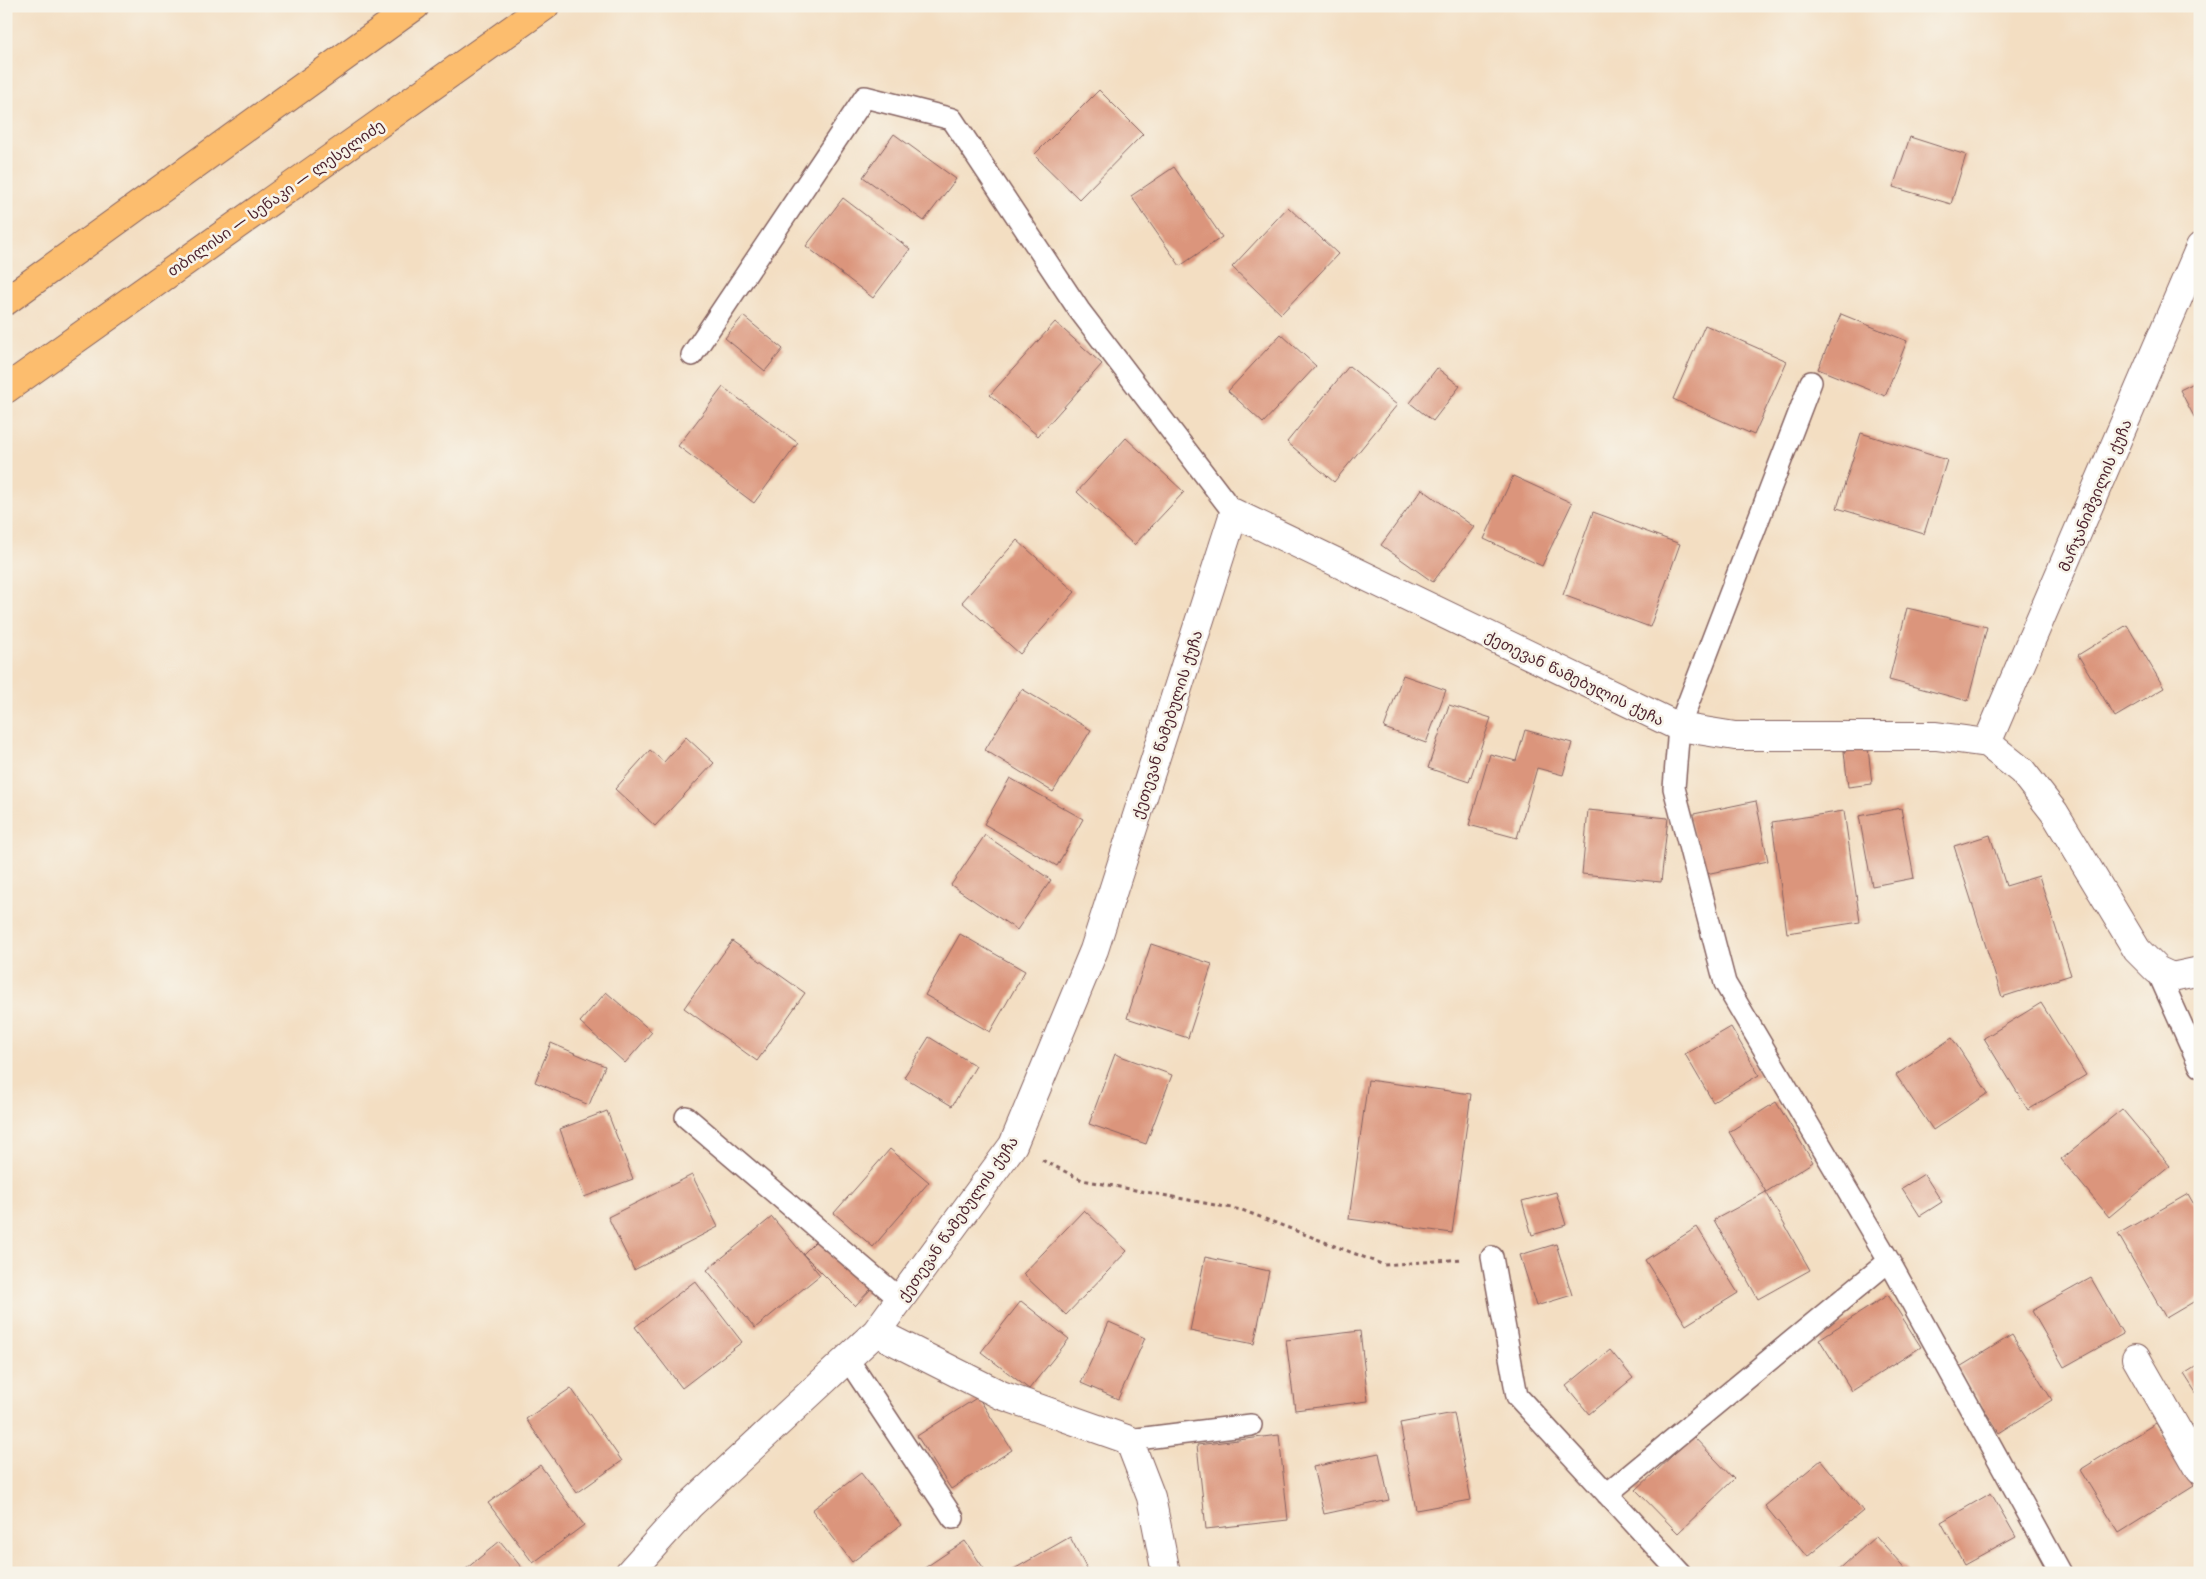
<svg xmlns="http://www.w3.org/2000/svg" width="2206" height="1579" viewBox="0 0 2206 1579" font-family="'Playpen Sans','Noto Sans Georgian',sans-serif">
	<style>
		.building { fill: #db957c }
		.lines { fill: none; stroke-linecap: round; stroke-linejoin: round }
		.service-casing { stroke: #856260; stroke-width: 24 }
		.minor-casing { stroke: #856260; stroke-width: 30 }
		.motorway-casing { stroke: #856260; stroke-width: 30 }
		.path { stroke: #856260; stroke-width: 3; stroke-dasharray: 4 4; stroke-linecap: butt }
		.service { stroke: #fff; stroke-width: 21 }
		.minor { stroke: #fff; stroke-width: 28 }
		.motorway { stroke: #fcbd6e; stroke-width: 28 }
		.labels { text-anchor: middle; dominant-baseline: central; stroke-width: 5; stroke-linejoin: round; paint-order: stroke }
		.street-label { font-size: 15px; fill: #4a1f2b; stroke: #f7f3e8 }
	</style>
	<rect width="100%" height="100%" fill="#f7f3e8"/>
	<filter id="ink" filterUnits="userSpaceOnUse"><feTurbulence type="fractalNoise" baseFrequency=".02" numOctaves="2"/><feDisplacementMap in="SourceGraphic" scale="10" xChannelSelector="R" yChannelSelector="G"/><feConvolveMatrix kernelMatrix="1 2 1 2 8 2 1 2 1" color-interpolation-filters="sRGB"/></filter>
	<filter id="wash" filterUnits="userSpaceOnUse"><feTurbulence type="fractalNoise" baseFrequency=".0096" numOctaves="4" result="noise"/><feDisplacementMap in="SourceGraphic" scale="20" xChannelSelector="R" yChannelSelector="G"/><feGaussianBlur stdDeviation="1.12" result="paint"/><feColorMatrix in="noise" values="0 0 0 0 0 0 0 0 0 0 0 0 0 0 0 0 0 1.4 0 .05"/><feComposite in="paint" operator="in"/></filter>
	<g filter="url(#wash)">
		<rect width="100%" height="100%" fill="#f3dec2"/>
		<g id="blocks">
			<path class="building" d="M1099 90 1143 134 1079 199 1034 155Z
				M894 134 956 179 924 221 863 177Z
				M1910 137 1966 155 1951 204 1893 187Z
				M1174 167 1222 237 1180 266 1131 196Z
				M843 198 910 249 873 298 806 246Z
				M1288 207 1338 254 1281 314 1232 267Z
				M1841 314 1907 341 1885 396 1818 369Z
				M743 316 783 349 765 371 725 338Z
				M1055 322 1102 364 1038 436 990 395Z
				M1705 325 1787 361 1754 435 1673 399Z
				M1281 334 1316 366 1263 423 1228 391Z
				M1349 366 1397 405 1334 482 1287 442Z
				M1437 368 1460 386 1433 421 1410 403Z
				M2200 380V428L2180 390Z
				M723 387 798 443 754 503 678 446Z
				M1861 433 1947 460 1924 534 1837 508Z
				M1126 438 1184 492 1134 545 1077 492Z
				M1513 476 1572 503 1542 566 1484 539Z
				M1422 489 1474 527 1433 582 1381 545Z
				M1593 512 1680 544 1650 627 1563 595Z
				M1017 540 1075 592 1020 654 962 602Z
				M1907 608 1987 627 1968 701 1889 680Z
				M2127 625 2164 688 2115 717 2078 655Z
				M1403 675 1446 690 1426 743 1384 728Z
				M1022 689 1091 730 1053 792 985 750Z
				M1449 705 1491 718 1469 782 1428 768Z
				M1525 730 1572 743 1563 775 1537 768 1517 838 1469 825 1490 754 1516 761Z
				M686 737 714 763 655 826 615 789 650 750 664 762Z
				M1868 748 1872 784 1848 787 1844 751Z
				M1010 778 1083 819 1057 866 984 824Z
				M1756 801 1768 861 1701 875 1689 815Z
				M1901 808 1914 878 1872 886 1859 816Z
				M1588 810 1668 818 1661 882 1582 874Z
				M1844 811 1860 922 1787 933 1772 822Z
				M985 835 1051 880 1017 930 951 885Z
				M1990 835 2006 886 2039 876 2071 975 2002 997 1954 846Z
				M960 934 1025 971 990 1032 925 995Z
				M732 941 805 993 757 1061 684 1008Z
				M1151 944 1212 964 1188 1038 1127 1018Z
				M606 992 652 1032 625 1063 580 1022Z
				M2041 1003 2086 1075 2028 1110 1984 1038Z
				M1731 1027 1759 1075 1713 1102 1685 1054Z
				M929 1037 976 1066 952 1106 904 1077Z
				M1952 1038 1988 1093 1933 1130 1896 1075Z
				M551 1043 605 1066 589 1105 535 1082Z
				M1115 1054 1172 1075 1146 1144 1089 1124Z
				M1368 1080 1471 1094 1452 1233 1349 1219Z
				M1776 1102 1813 1162 1766 1192 1729 1132Z
				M2122 1109 2170 1166 2109 1217 2061 1159Z
				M607 1111 633 1179 584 1197 560 1129Z
				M890 1149 929 1182 873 1247 834 1213Z
				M1924 1174 1942 1202 1920 1216 1902 1188Z
				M692 1175 718 1227 634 1270 608 1217Z
				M1556 1192 1566 1225 1532 1235 1522 1201Z
				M1766 1192 1810 1270 1758 1299 1714 1220Z
				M2188 1194 2200 1215V1298L2166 1318 2118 1234Z
				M1084 1210 1127 1251 1066 1315 1023 1274Z
				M772 1217 820 1275 755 1328 707 1270Z
				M1697 1227 1738 1293 1686 1325 1645 1260Z
				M819 1238 871 1289 855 1306 803 1254Z
				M1556 1244 1572 1295 1536 1306 1520 1255Z
				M1205 1257 1269 1271 1254 1344 1190 1331Z
				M2091 1278 2123 1334 2064 1367 2032 1311Z
				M695 1281 742 1342 682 1388 635 1327Z
				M1888 1295 1921 1347 1852 1391 1819 1339Z
				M1021 1301 1069 1339 1029 1389 981 1352Z
				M1109 1322 1145 1338 1118 1399 1081 1383Z
				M1360 1331 1368 1401 1295 1410 1286 1340Z
				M2012 1335 2052 1400 1999 1433 1958 1368Z
				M1610 1350 1633 1378 1589 1414 1566 1386Z
				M2200 1364V1399L2184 1374Z
				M571 1388 622 1461 577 1493 526 1419Z
				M978 1397 1012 1450 951 1489 917 1436Z
				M1454 1413 1471 1500 1416 1510 1400 1423Z
				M2156 1423 2194 1486 2119 1533 2080 1470Z
				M1279 1435 1288 1520 1206 1529 1197 1445Z
				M1693 1436 1734 1479 1678 1533 1636 1490Z
				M1379 1453 1389 1500 1324 1514 1313 1467Z
				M1821 1460 1863 1511 1807 1557 1765 1506Z
				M540 1465 584 1525 533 1563 488 1503Z
				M861 1473 901 1525 852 1562 812 1510Z
				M1991 1493 2016 1537 1965 1565 1941 1522Z
				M1876 1536 1909 1573H1835Z
				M1070 1537 1089 1573H1016L1014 1569Z
				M500 1541 526 1573H461Z
				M965 1541 987 1573H917Z"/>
		</g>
	</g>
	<g filter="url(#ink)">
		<use href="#blocks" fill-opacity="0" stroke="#856260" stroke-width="1"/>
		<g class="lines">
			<g class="service-casing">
				<path id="service" d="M692 355 865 97 952 119 1079 310 1234 513
					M1811 382 1679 727 1674 788 1725 983 1889 1261
					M2157 970 2200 1066
					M686 1117 900 1299
					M1492 1257 1517 1396 1680 1573
					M847 1358 953 1518
					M1129 1440 1251 1425
					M1607 1494 1889 1261 2061 1573"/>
			</g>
			<g class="minor-casing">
				<path id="minor" d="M1987 743 2200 247
					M1987 743 2022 771 2054 812 2137 950 2157 970 2172 977 2200 971
					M876 1332 1001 1395 1129 1440 1151 1497 1166 1573
					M2136 1358 2200 1470
					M629 1573 690 1505 876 1332 1013 1145 1094 950 1234 513 1679 727 1735 736H1936L1987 743"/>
			</g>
			<g class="motorway-casing">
				<path id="motorway" d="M6 301 415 6
					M6 389 545 6"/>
			</g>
			<path class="path" d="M1042 1160 1082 1180 1242 1210 1384 1265 1463 1259"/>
			<use href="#service" class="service"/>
			<use href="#minor" class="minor"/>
			<use href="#motorway" class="motorway"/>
		</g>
	</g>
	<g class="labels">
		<g class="street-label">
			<text transform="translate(275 197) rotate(-35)">თბილისი — სენაკი — ლესელიძე</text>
			<text transform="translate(2094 495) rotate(-67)">მარჯანიშვილის ქუჩა</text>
			<text transform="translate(1575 677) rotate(26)">ქეთევან წამებულის ქუჩა</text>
			<text transform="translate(1166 724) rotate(-72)">ქეთევან წამებულის ქუჩა</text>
			<text transform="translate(957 1218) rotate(-55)">ქეთევან წამებულის ქუჩა</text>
		</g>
	</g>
	<rect width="2206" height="1579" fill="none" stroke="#f7f3e8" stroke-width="25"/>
</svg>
